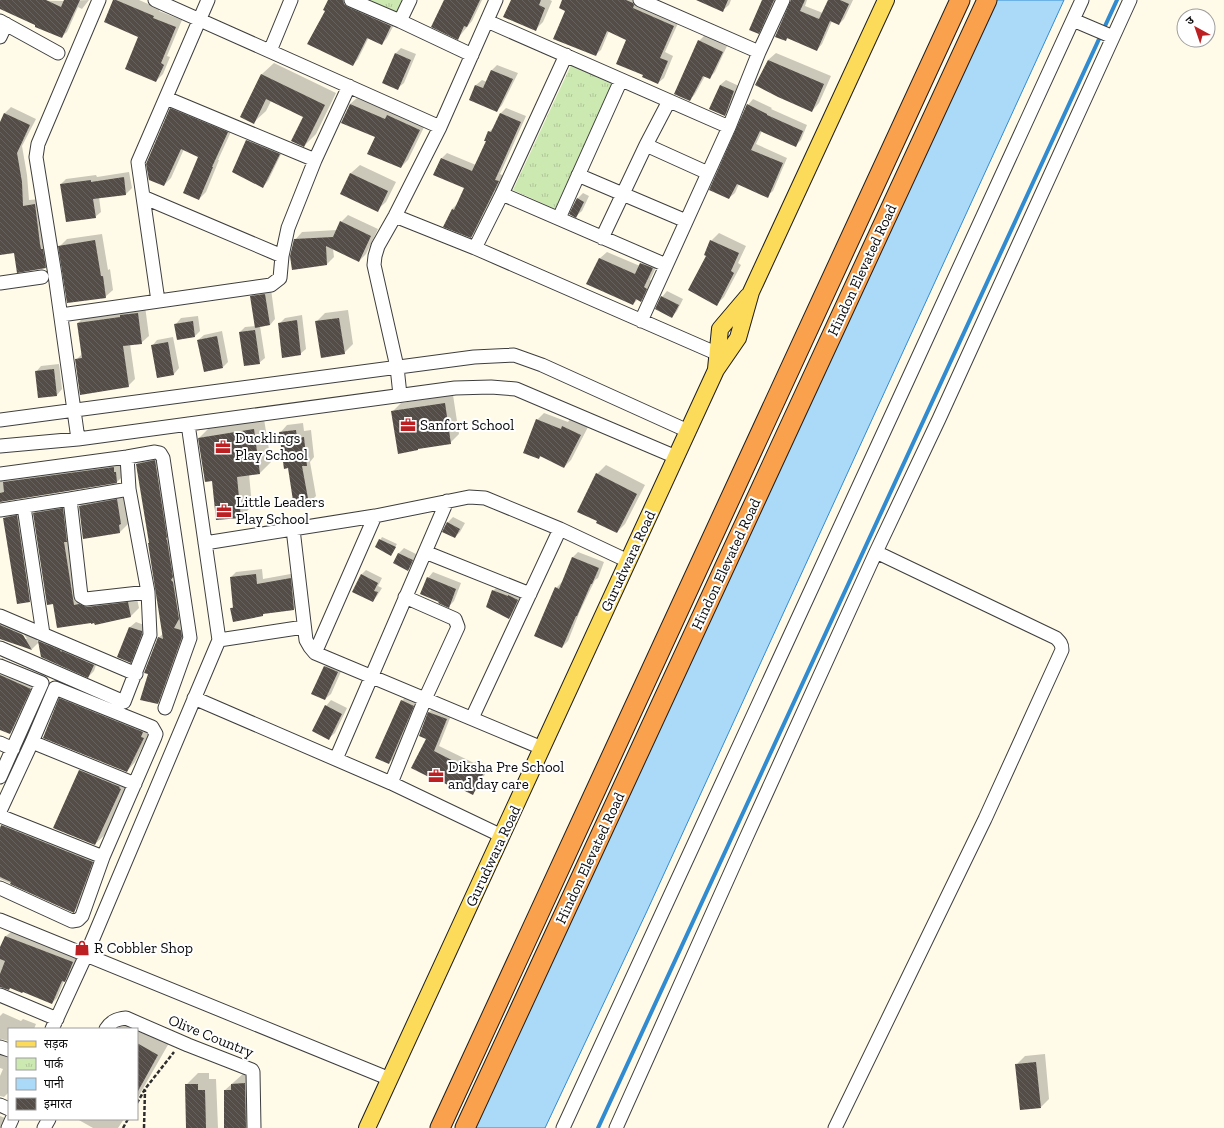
<svg xmlns="http://www.w3.org/2000/svg" width="1224" height="1128" viewBox="0 0 1224 1128" font-family="'Zilla Slab','Noto Sans Devanagari',serif">
	<style>
		.park { fill: url(#park-tufts) }
		.water { fill: #abd9f8; stroke: #308bd1 }
		.shadow { fill: #0003; fill-rule: evenodd }
		.lines { fill: none; stroke-linecap: round; stroke-linejoin: round }
		.stream { stroke: #308bd1; stroke-width: 4 }
		.building { fill: url(#building-back-hatch) }
		.minor-casing { stroke: #3e3e3e; stroke-width: 15 }
		.major-casing { stroke: #1c1c1c; stroke-width: 18 }
		.highway-casing { stroke: #1c1c1c; stroke-width: 21 }
		.path { stroke: #2d2d2d; stroke-width: 2.5; stroke-dasharray: 4 2; stroke-linecap: butt }
		.minor { stroke: #fff; stroke-width: 13 }
		.major { stroke: #fddb5a; stroke-width: 16 }
		.highway { stroke: #f9a14c; stroke-width: 19 }
		.labels { text-anchor: middle; dominant-baseline: central; stroke-width: 4; stroke-linejoin: round; paint-order: stroke }
		.street-label { font-size: 15px; fill: #0b0b0b; stroke: #fff }
		.poi-label { font-size: 15px; fill: #0b0b0b; stroke: #fff; text-anchor: start }
	</style>
	<defs>
		<pattern id="park-tufts" width="24" height="20" patternUnits="userSpaceOnUse"><rect width="24" height="20" fill="#cde9b2"/><path d="M3 7l-1-3M5 7V3M7 7l1-3M15 17l-1-3M17 17v-4M19 17l1-3" fill="none" stroke="#afc698"/></pattern>
		<pattern id="building-back-hatch" width="6" height="6" patternUnits="userSpaceOnUse"><rect width="6" height="6" fill="#534c47"/><path d="M-1 5l2 2M0 0l6 6M5-1l2 2" fill="none" stroke="#67615d"/></pattern>
	</defs>
	<rect width="100%" height="100%" fill="#fffbe8"/>
	<path class="park" d="M366 0H404L398 15Z
		M571 65 613 84 555 209 513 190Z"/>
	<path class="water" d="M987 0H1064L647 911 545 1128H468Z"/>
	<path class="shadow" d="M0 0 65 1 89 0 82 9 78 7 67 32 61 37 0 8Z
		M115 0H139L160 9 159 11 182 20 167 56 170 57 163 74 156 81 140 36Z
		M329 0H351L396 21 387 38 382 44 369 37 358 59 353 65 326 11Z
		M444 0H482L472 21 458 38Z
		M512 0H550L552 1 543 22 535 30Z
		M563 0H639L679 21 665 52 673 56 664 78 658 83 644 75 627 39 609 31 601 50 595 55 567 10Z
		M713 0H731L729 5 723 10Z
		M763 0H776L764 27 758 32Z
		M791 0H807L805 6 823 13 829 0H853L844 19 839 24 832 21 822 44 817 50 788 38 785 40Z
		M705 35 727 46 715 72 709 78 705 76 695 94 690 100 699 41Z
		M401 48 416 54 404 83 398 88 396 53Z
		M776 53 831 76 819 103 812 111 768 60Z
		M274 63 336 93 316 134 304 146V117L271 101 266 111 254 122 242 116 262 74Z
		M497 65 518 73 502 105 497 111 470 100 476 85 482 80 487 82 492 70Z
		M726 80 739 86 730 110 724 115 720 85Z
		M357 98 392 112 426 123 408 160 401 167 350 104Z
		M753 99 772 108 771 109 807 125 801 140 795 146 762 131 756 144 787 158 773 191 767 196 739 184 735 193 729 198 748 105Z
		M178 102 234 125 218 160H219L206 192 199 199V156L184 149 171 178 164 185 171 109Z
		M11 107 36 119 22 146 27 175 29 200 41 199 51 261 45 267 15 252 0 254V124L5 113Z
		M506 108 526 116 500 174 504 176 476 231 471 237 444 226 452 209 458 203 466 188 442 158 447 153 476 165 487 141 489 132 495 126 501 113Z
		M253 135 284 148 268 181 263 186 247 141Z
		M360 165 396 182 386 202 377 210 342 193 351 173Z
		M129 172 132 188 126 194 99 197 101 212 95 217 61 184 66 179 96 175 97 177Z
		M583 193 589 196 582 211 576 216 577 199Z
		M348 215 378 229 366 254 359 261 333 249 334 257 327 264 295 240 302 232 337 230 341 222Z
		M719 233 746 246 738 263 741 265 724 297 717 304 707 256 711 241Z
		M102 234 108 270 110 269 113 290 105 297 60 246 67 239Z
		M607 252 640 266 648 256 659 261 650 280 653 282 648 294 641 301 638 299 633 304 599 259Z
		M271 289 275 319 270 325 260 326 265 358 259 363 240 332 245 327 256 326 251 296 256 291Z
		M667 291 683 299 677 311 672 317 662 297Z
		M145 306 149 336 141 343 130 344 135 379 128 386 76 360 82 354 78 323 85 316Z
		M348 310 353 344 344 353 316 322 325 313Z
		M302 315 306 349 300 354 279 324 285 318Z
		M198 316 200 331 195 336 176 324 181 318Z
		M222 331 228 362 223 367 198 340 204 335Z
		M173 337 179 368 174 374 157 377 152 346 157 340Z
		M59 364 62 389 57 395 36 372 41 366Z
		M453 395 459 434 450 443 420 447 392 412 401 403Z
		M544 413 568 422 570 419 588 427 571 460 564 467 541 456 539 458 537 420Z
		M264 419 271 462 260 473 249 474 252 506 241 517 213 480 199 438 210 427Z
		M303 423 304 431 311 430 314 457 310 462 316 496 308 504 288 467 280 433 287 425Z
		M163 452 189 622 166 695 157 703 158 638 163 634 149 543 150 542 137 464 146 455Z
		M122 459 125 474 117 482 0 501V473Z
		M606 465 645 485 625 524 617 532 597 474Z
		M125 491 129 523 120 532 83 538 80 506 88 497Z
		M71 500 83 597 136 594 139 608 131 616 58 627 34 513 43 505Z
		M25 507 38 592 30 601 5 518 13 509Z
		M453 517 465 523 460 532 455 537 447 523Z
		M382 537 397 544 391 554 376 547Z
		M404 548 418 555 413 564 408 570 398 554Z
		M578 552 604 562 598 578 595 580 580 611 568 641 562 647 556 588 562 582 563 583 573 557Z
		M262 569 263 579 296 573 299 603 294 609 265 612 263 615 231 608 234 606 231 577 236 572Z
		M366 570 382 578 378 586 382 588 377 596 373 601 362 574Z
		M433 572 461 583 454 601 449 606 440 601 428 578Z
		M499 585 523 594 515 612 509 618 493 591Z
		M0 614 30 628 38 642 44 636 98 659 94 671 88 677 39 642 32 649 0 638ZM21 630 27 639H25L20 631Z
		M136 622 147 626 136 656 130 662 118 657 130 627Z
		M3 658 4 661 40 678 20 723 10 733 0 729V659Z
		M330 661 343 667 331 694 325 699V667Z
		M69 690 151 729 135 762 127 771 60 699Z
		M407 695 419 700 395 757 389 763 402 701Z
		M331 700 347 708 335 733 329 738 326 706Z
		M435 707 452 713 439 746 474 763 477 760 489 766 478 788 472 794 453 784 412 768 428 738 420 735 429 712Z
		M91 759 131 775 130 777H132L107 833 95 844 80 770Z
		M14 814 104 850 85 900 74 911 0 879V831L2 826Z
		M11 932 77 957 69 976 64 981 57 998 52 1003 23 991 0 985V950L6 936Z
		M3 1013 21 1021 23 1019 36 1024 34 1029H9V1041L0 1039V1016Z
		M127 1020 169 1043 137 1099V1029H117Z
		M0 1048 9 1052V1092L4 1097 0 1096V1076L3 1069 0 1068Z
		M1045 1054 1049 1099 1041 1107 1016 1065 1025 1056Z
		M256 1072 257 1128H225V1090L244 1073Z
		M198 1073H209V1079H216L218 1128H187L186 1085Z
		M0 1116 5 1118 0 1128Z
		M77 1119H124L118 1128H93Z"/>
	<g class="lines">
		<path class="stream" d="M598 1128 1117 0"/>
	</g>
	<path class="building" d="M0 0H46L61 7 64 0H80L62 38 35 27V25L0 9Z
		M113 0H116L154 16 153 18 176 27 161 63 164 65 156 82 125 69 138 37 104 22Z
		M328 0H343L344 4 348 7 391 26 382 45 367 38 353 66 307 44 325 11 323 10Z
		M444 0H480L467 27 464 26 458 40 431 27Z
		M511 0H541L539 5 545 8 536 31 503 17Z
		M562 0H626L633 3 634 5 633 8 674 26 660 58 668 61 658 84 642 77 643 75 616 64 626 40 607 31 596 56 553 39 565 11 559 8Z
		M696 0H728L723 12Z
		M762 0H774L759 34 749 30Z
		M791 0H805L800 11 819 19 828 0H840L849 4 839 25 830 21 817 51 787 38 786 41 775 37Z
		M698 40 723 52 710 79 703 76 690 101 674 94Z
		M395 53 411 60 398 90 382 83Z
		M768 60 824 84 812 112 778 97 755 85Z
		M491 70 513 79 497 112 469 100 475 85 483 88Z
		M261 74 325 105 304 147 291 141 303 117 266 99 254 124 240 117Z
		M720 85 734 91 725 116 709 109Z
		M350 104 385 119 387 115 420 130 401 168 367 154 375 137 341 123Z
		M747 104 767 114V115L803 131 796 147 760 131 751 150 783 163 768 198 737 184 729 199 709 190Z
		M170 108 228 132 212 167H213L199 200 183 193 198 157 181 149 164 186 149 180 146 164Z
		M4 113 30 125 17 153 22 182 23 206 35 204 40 244 41 249H43L46 268 17 273 14 253 0 255V122Z
		M500 113 521 122 495 180 499 181 471 238 443 227 452 209 454 210 464 188 433 175 441 158 472 171 486 141H484L488 131 491 132Z
		M246 140 280 154 263 188 232 172Z
		M350 173 388 191 378 212 340 194Z
		M124 177 126 195 93 199 96 218 66 222 60 184 91 180V182Z
		M577 198 584 202 576 218 569 214Z
		M340 221 371 236 359 262 326 246 327 265 292 270 290 256 294 239 333 237Z
		M95 240 101 276H103L106 298 67 303 58 246Z
		M710 240 739 253 731 271 734 273 717 306 688 290 706 256 704 255Z
		M599 258 635 274 640 263 653 268 644 287 647 289 641 302 636 299 633 305 586 284Z
		M265 294 270 325 255 328 250 296Z
		M661 296 679 305 672 318 655 309Z
		M138 313 142 344 123 346 129 387 80 395 75 359 82 358 77 323 120 317V315Z
		M339 318 345 354 321 358 315 321Z
		M297 320 301 355 282 358 278 323Z
		M193 321 195 337 177 340 174 324Z
		M255 330 260 364 244 366 239 332Z
		M217 336 223 368 204 372 197 340Z
		M168 342 174 375 157 378 151 345Z
		M54 369 57 396 38 398 35 371Z
		M445 403 451 444 418 449V450L398 454 391 411Z
		M536 419 561 429 562 426 581 435 564 468 540 456 539 459 523 453Z
		M254 429 260 474 237 477 241 518 216 520 212 481 205 482 198 438Z
		M296 430 297 438 304 437 307 466H302L309 504 294 507 288 468 284 469 279 432Z
		M155 460 167 537 166 539 167 540 173 577 171 580 173 582 179 619 174 628 181 630 182 637 158 704 140 700 148 674 144 673 158 637 163 639 148 543H149L136 464Z
		M114 467V472H116L117 483 0 502V493L4 492 3 482Z
		M596 473 637 494 617 533 596 523 597 521 577 512Z
		M117 499 121 524 119 525 120 533 83 539 79 506Z
		M63 508 67 542H64L74 605 79 604 87 607 128 602 131 617 95 625 94 623 91 624V623L57 628 53 604 47 605 33 513Z
		M17 515 30 602 17 604 3 518Z
		M447 522 460 529 455 538 442 532Z
		M379 539 396 547 391 556 375 547Z
		M398 553 413 560 408 571 393 563Z
		M572 557 599 568 592 584H591L577 616H576L562 648 534 636 555 587 559 589Z
		M256 574 257 584 291 578 294 610 263 614V616L233 622 230 608H233L230 577Z
		M361 574 378 583 374 591 378 592 373 602 352 592Z
		M427 577 456 589 449 608 438 603 439 602 420 594Z
		M492 590 508 596V595L518 600 509 619 486 607Z
		M0 625 23 635 32 650 0 639Z
		M129 627 142 631V634L131 663 117 657Z
		M38 641 60 650 61 652 62 651 94 665 88 678 41 657Z
		M324 666 338 672 325 700 311 694Z
		M0 675 31 689 10 734 0 730Z
		M59 698 143 732 141 737 144 738 127 772 43 738Z
		M401 700 414 706 389 764 375 758Z
		M325 705 342 714 329 740 312 731Z
		M428 712 447 719 434 751 469 769 471 765 484 772 473 795 453 785 452 787 440 781 439 782 411 768 426 739 419 736Z
		M79 770 120 787 119 788 121 789 95 845 53 828Z
		M1 825 93 862 74 913 10 884 11 882 0 877V828Z
		M5 936 73 962 65 982 62 981 52 1004 23 992 22 993 10 988 9 990 0 987V974L5 961 0 959V947Z
		M137 1043 158 1055 137 1093Z
		M1036 1062 1041 1108 1020 1110 1015 1064Z
		M245 1083 246 1128H224V1090H231V1084Z
		M185 1084H198V1090H205L206 1128H186Z"/>
	<g class="lines">
		<g class="minor-casing">
			<path id="minor" d="M155 0 440 127
				M351 0 400 21 410 0
				M640 0 759 52
				M1073 20 1113 37
				M0 21 58 53
				M400 21 472 55
				M487 21 729 127
				M0 37 6 24
				M270 51 291 0
				M566 55 502 194 666 265
				M166 98 315 160
				M669 101 646 145 708 173
				M578 175 686 221
				M143 197 282 256
				M395 216 475 248 718 354
				M559 218 621 80
				M602 238 646 145
				M475 248 502 194
				M0 283 42 277
				M158 301 138 162 208 0
				M61 315 271 285 280 278 282 256 288 228 315 160 349 86
				M641 321 729 127 759 52 783 0
				M400 395 397 367 374 265 375 256 378 246 395 216 440 127 496 0
				M0 420 474 357 514 355 542 365 688 431
				M78 439 55 275 36 157 38 144 99 0
				M0 446 78 439 455 388 491 387 516 389 676 457
				M0 474 127 457 155 452 160 453 163 458 190 638 165 708
				M129 489 70 499 81 596 86 599 148 592
				M24 507 43 634
				M0 510 70 499
				M293 529 306 640 310 647 315 653 542 748
				M205 543 375 516 469 497 485 498 560 529 628 561
				M425 552 530 594
				M0 616 136 674
				M219 640 304 627
				M0 648 124 702 150 635 148 592 129 489 127 457
				M315 653 375 516
				M0 666 42 683 0 777
				M194 698 391 783 502 836
				M472 718 560 529
				M32 742 135 784
				M0 743 13 749
				M336 759 447 501
				M391 783 425 699 458 627 455 619 405 597
				M0 811 32 742 55 688 152 727 156 734 155 737 103 857 82 916 78 920 72 921 0 888
				M0 816 103 857
				M0 920 390 1079
				M0 995 57 1019
				M52 1029 86 955 219 640 188 424
				M106 1029C111 1021 117 1019 126 1018L188 1045 252 1070 253 1072 254 1128
				M0 1047 9 1050
				M0 1105 9 1109
				M8 1128 12 1119
				M44 1128 49 1119
				M563 1128 893 412 1082 0
				M616 1128 746 838 876 552 939 419 1130 0
				M835 1128 985 819 1062 650C1062 644 1060 642 1056 638L876 552"/>
		</g>
		<g class="major-casing">
			<path id="major" d="M716 369 720 329 748 296
				M367 1128 716 370 738 338 751 292 886 0"/>
		</g>
		<g class="highway-casing">
			<path id="highway" d="M440 1128 960 0
				M465 1128 987 0"/>
		</g>
		<path class="path" d="M137 1103 145 1089 174 1052
			M123 1128 128 1119
			M144 1128 145 1090"/>
		<use href="#minor" class="minor"/>
		<use href="#major" class="major"/>
		<use href="#highway" class="highway"/>
	</g>
	<defs>
		<g id="office-bare" transform="scale(1.2)"><path d="M-6-3h4V-5.5h4V-3h4V5H-6ZM-1-4.5V-3h2v-1.5ZM-6 0V1H6V0Z" fill="#bd2022" stroke="#fff" stroke-width="2.5" paint-order="stroke"/></g>
		<g id="shop-bare" transform="scale(1.2)"><path d="M-5-2.5h2.3a2.7 3.5 0 0 1 5.4 0H5L5.5 6h-11ZM-1.5-2.5h3a1.5 2.3 0 0 0-3 0Z" fill="#bd2022" stroke="#fff" stroke-width="2.5" paint-order="stroke"/></g>
	</defs>
	<g fill-rule="evenodd">
		<use href="#office-bare" x="408" y="425"/>
		<use href="#office-bare" x="223" y="447"/>
		<use href="#office-bare" x="224" y="511"/>
		<use href="#office-bare" x="436" y="776"/>
		<use href="#shop-bare" x="82" y="948"/>
	</g>
	<g class="labels">
		<g class="street-label">
			<text transform="translate(862 270) rotate(-65)">Hindon Elevated Road</text>
			<text transform="translate(628 561) rotate(-65)">Gurudwara Road</text>
			<text transform="translate(726 564) rotate(-65)">Hindon Elevated Road</text>
			<text transform="translate(493 856) rotate(-65)">Gurudwara Road</text>
			<text transform="translate(590 858) rotate(-65)">Hindon Elevated Road</text>
			<text transform="translate(211 1036) rotate(22)">Olive Country</text>
		</g>
		<g class="poi-label">
			<text x="420" y="425">Sanfort School</text>
			<text x="235" y="438">Ducklings<tspan x="235" dy="17">Play School</tspan></text>
			<text x="236" y="502">Little Leaders<tspan x="236" dy="17">Play School</tspan></text>
			<text x="448" y="767">Diksha Pre School<tspan x="448" dy="17">and day care</tspan></text>
			<text x="94" y="948">R Cobbler Shop</text>
		</g>
	</g>
	<rect x="8" y="1028" width="130" height="92" fill="#ffffff" stroke="#9d9d9d"/>
	<rect x="16" y="1041" width="20" height="6" fill="#fddb5a" stroke="#9d9d9d"/>
	<text x="44" y="1048" font-size="12" fill="#0b0b0b">सड़क</text>
	<rect x="16" y="1058" width="20" height="12" fill="url(#park-tufts)" stroke="#9d9d9d"/>
	<text x="44" y="1068" font-size="12" fill="#0b0b0b">पार्क</text>
	<rect x="16" y="1078" width="20" height="12" fill="#abd9f8" stroke="#9d9d9d"/>
	<text x="44" y="1088" font-size="12" fill="#0b0b0b">पानी</text>
	<rect x="16" y="1098" width="20" height="12" fill="url(#building-back-hatch)" stroke="#9d9d9d"/>
	<text x="44" y="1108" font-size="12" fill="#0b0b0b">इमारत</text>
	<g transform="translate(1196 28) rotate(320)"><circle r="19" fill="#ffffff" stroke="#9d9d9d"/>
	<path d="M0-3L7 15L0 10L-7 15Z" fill="#bd2022"/>
	<text y="-6" font-size="11" font-weight="bold" text-anchor="middle" fill="#0b0b0b">उ</text>
	</g>
</svg>
